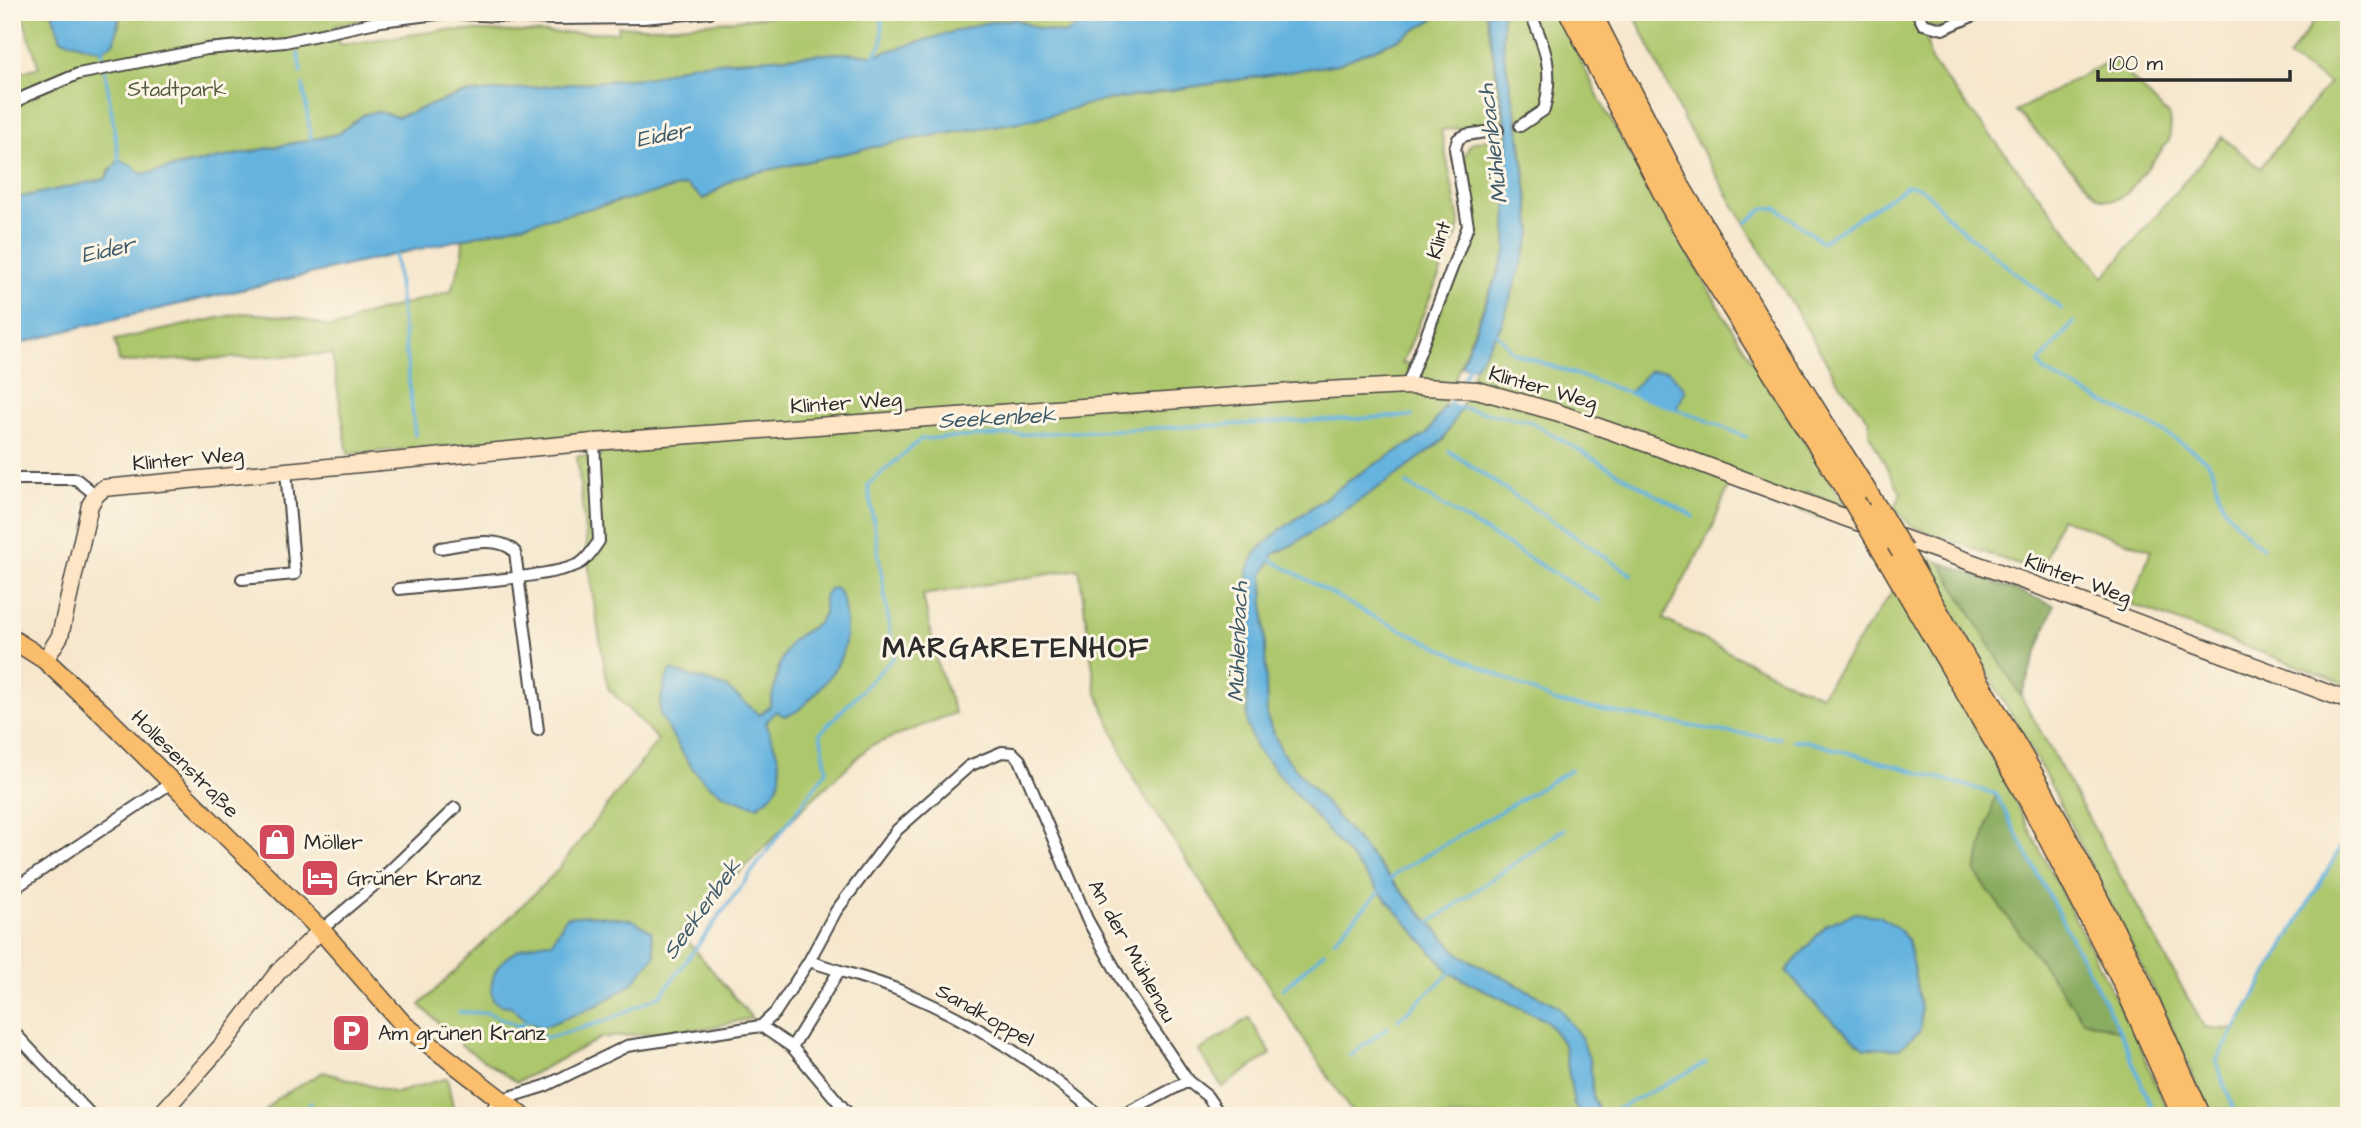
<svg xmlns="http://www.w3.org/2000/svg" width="2361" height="1128" viewBox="0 0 2361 1128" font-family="'Architects Daughter',sans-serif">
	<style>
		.green { fill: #adc76d; stroke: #6c794c; stroke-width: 2; fill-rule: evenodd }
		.forest { fill: #8aac60; stroke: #5a6c46; stroke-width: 2 }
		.water { fill: #65b3df; stroke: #486f85; stroke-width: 2 }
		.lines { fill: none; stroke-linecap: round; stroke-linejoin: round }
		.stream { stroke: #65b3df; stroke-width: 3.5 }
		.street-casing { stroke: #494743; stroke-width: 14 }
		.secondary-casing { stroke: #494743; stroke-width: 19 }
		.primary-casing { stroke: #494743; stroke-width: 21 }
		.highway-casing { stroke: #494743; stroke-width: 24 }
		.street { stroke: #fff; stroke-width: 10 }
		.secondary { stroke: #fde5c5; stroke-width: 16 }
		.primary { stroke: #fabe6d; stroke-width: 18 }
		.highway { stroke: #fabe6d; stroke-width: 21 }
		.highway-bridge-casing { stroke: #494743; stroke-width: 24; stroke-linecap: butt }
		.highway-bridge { stroke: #fabe6d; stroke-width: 21 }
		.labels { text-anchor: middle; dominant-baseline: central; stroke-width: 6; stroke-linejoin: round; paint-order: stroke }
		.park-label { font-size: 21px; fill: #525a3f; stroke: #fcf5e5 }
		.street-label { font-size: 21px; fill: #2b2b2b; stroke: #fcf5e5 }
		.poi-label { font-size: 21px; fill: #2b2b2b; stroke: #fcf5e5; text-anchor: start }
		.water-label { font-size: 23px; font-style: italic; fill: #3f5b6a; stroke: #fcf5e5 }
		.district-label { font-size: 28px; font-weight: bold; letter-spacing: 2px; fill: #2b2b2b; stroke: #fcf5e5 }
	</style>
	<rect width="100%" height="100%" fill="#fcf5e5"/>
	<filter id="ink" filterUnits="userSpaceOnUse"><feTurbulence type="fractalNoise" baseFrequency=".0143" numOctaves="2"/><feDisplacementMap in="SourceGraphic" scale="14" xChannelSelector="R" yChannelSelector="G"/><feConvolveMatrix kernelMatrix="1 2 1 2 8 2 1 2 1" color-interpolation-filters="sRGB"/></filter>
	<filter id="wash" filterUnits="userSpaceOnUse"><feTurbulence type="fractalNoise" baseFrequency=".00686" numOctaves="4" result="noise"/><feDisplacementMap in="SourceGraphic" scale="28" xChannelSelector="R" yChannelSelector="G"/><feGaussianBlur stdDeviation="1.57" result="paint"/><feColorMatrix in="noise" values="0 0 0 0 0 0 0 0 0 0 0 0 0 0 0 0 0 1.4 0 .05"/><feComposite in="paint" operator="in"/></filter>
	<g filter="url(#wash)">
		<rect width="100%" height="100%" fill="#f6e7cd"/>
		<path class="green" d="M21 12H52L61 39 119 27 120 12H397L335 26 339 45 444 30 553 33 618 32V26C673 30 729 20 784 15L785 12H1104L1091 25 1081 24 1064 34 1037 28 1014 19 984 23 875 55 839 53 693 64 652 77 461 94 398 117 363 115 338 134 141 174 131 165 111 168 105 179 12 199V75L39 67Z
			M1446 12H1486L1504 123 1441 130 1460 226 1402 364H1420L1473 227 1462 161 1471 143 1508 134 1506 252 1440 415 1427 434 1357 475 1278 532 1256 552 1247 725 1450 973 1547 1021 1564 1045 1574 1104 1582 1116H1354L1134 780 1096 691 1079 569 923 595 937 663 955 713 870 746 806 805 680 932 752 1018 708 1028 601 1038 517 1082 465 1048 420 1005 555 873 658 740 608 688 590 578 577 456H601L595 434 348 454 332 354 123 362 119 361 115 340 242 313 297 317 329 327 346 325 358 317 451 291 462 257 463 239 687 185 705 199 736 177 906 140 1031 120 1096 102 1338 64 1399 39Z
			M1502 12H1557L1605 110 1726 319 1848 509 1807 491 1821 518 1729 484 1713 526 1663 619 1786 681 1821 695 1896 586 2006 784 2135 1036 2170 1116H1602L1593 1098 1590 1062 1558 1006 1461 956 1400 890 1282 753 1267 718 1263 575 1274 554 1294 544 1397 475 1443 440 1461 408 1475 367 1501 326 1532 232 1519 126 1503 50ZM1855 913 1908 939 1913 974Z
			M1633 12H1981L1943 29 1923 24 1931 61 2104 277 2222 137 2260 168 2329 83 2288 58 2320 12H2348L2349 685 2131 604 2151 550 2060 518 2041 573 1911 526 1895 508 1901 493 1869 434V420L1837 380 1683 119Z
			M2113 59 2168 115 2171 123 2169 141 2128 192C2117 201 2111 202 2098 197L2016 111Z
			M1921 555 1940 562 2021 696 2204 1027 2235 1030 2349 833V1116H2211L2160 1002 2048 780Z
			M1249 1018 1271 1054 1222 1087 1199 1051Z
			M323 1072 396 1093 447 1078 455 1116H261L276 1099Z"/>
		<path class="forest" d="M1940 562 2054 605 2021 696Z
			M1996 794 2120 1031 2083 1020 1975 872Z"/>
		<path class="water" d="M52 12H120L115 41 102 51 61 39Z
			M1104 12H1446L1399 39 1338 64 1096 102 1031 120 906 140 736 177 704 199 686 185 484 234 80 327 12 346V199L105 179 119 160 131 165 142 174 338 134 363 115 376 111 398 117 461 94 652 77 693 64 839 53 875 55 984 23 1014 19 1037 28 1064 34 1081 24 1091 25Z
			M1486 12H1502L1503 50 1517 120 1532 232 1501 326 1475 367 1461 366 1506 252 1508 134Z
			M1668 370 1686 390 1676 409 1629 393 1649 371Z
			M1445 406 1461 408 1443 440 1397 475 1294 544 1274 554 1263 575 1267 718 1282 753 1400 890 1461 956 1558 1006 1582 1039 1590 1062 1593 1098 1602 1116H1582L1574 1104 1564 1045 1547 1021 1450 973 1256 748 1247 725 1248 570 1256 552 1278 532 1357 475 1427 434Z
			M836 588C843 595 844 604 845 614 850 650 838 668 815 694 805 704 799 713 784 716L776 711 765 723C778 754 795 785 757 806 695 791 690 763 660 715 659 702 664 681 671 670L726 687 760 715 770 706 780 663 791 641 819 622 824 613V596L829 589Z
			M1855 913 1880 916 1900 930 1908 939 1921 1011 1920 1031 1899 1049 1864 1048 1818 1008 1786 971 1827 924Z
			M591 915 633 920 651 931 655 956 632 984 596 1006 541 1028 527 1021 510 1006 500 1005 493 1000C485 961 519 944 552 942L566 917Z
			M1926 1101 1948 1104 1953 1116H1918L1917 1106Z"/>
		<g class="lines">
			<path class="stream" d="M290 12V13
				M102 51 119 160
				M298 53 301 73
				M875 55 882 43V12
				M303 85 311 139
				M1747 222 1765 208H1777L1822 242 1907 186C1927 184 1935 205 1948 217 1983 249 2023 278 2061 309
				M395 253 415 435
				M2074 322 2039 363 2044 371C2096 402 2158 422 2205 460 2219 471 2215 490 2223 504 2230 517 2251 541 2263 548
				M1494 330 1514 353 1699 417 1746 437
				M1460 385 1470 364
				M1450 406 1529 421 1694 517
				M1447 411 1456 392
				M1449 451 1632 575
				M1407 484 1600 601
				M1268 558 1370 615 1556 702 1725 732 1780 738
				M1793 740 1806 741 1996 794 2120 1031 2155 1116
				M1388 882 1399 871 1571 770
				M1428 924 1564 829
				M1334 940 1381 890
				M1283 989 1324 952
				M459 1012 488 1013 547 1038 608 1020 661 995 827 770 820 733 894 657 868 485 921 439 1412 416
				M1398 1020 1451 972
				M517 1027 527 1021
				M1350 1056 1388 1027
				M301 1116 311 1103
				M1604 1116 1706 1063
				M2236 1116 2216 1062 2349 833
				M2346 1116 2349 1112"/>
		</g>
	</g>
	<g filter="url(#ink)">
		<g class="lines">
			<g class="street-casing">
				<path id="street" d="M1917 12 1923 24 1943 29 1981 12
					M12 105 26 96 78 74 207 49 285 42 381 21 445 13 554 19 643 18 710 12
					M1520 126 1544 110C1554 70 1546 49 1530 12
					M1407 386 1468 226 1455 149 1458 139 1466 135 1498 130
					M12 479H76L96 495
					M440 548C461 545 499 534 515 552L538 730
					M242 579 295 574 286 471
					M399 589C432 585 561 578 582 562 589 557 594 548 599 541L594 442
					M12 890 171 783
					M321 930 377 883 455 808
					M809 961 836 911 897 830 969 766 1002 752 1013 753 1020 760 1087 919 1128 992 1188 1081 1207 1096 1221 1116
					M761 1026 792 1047 850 1116
					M12 1030 92 1116
					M792 1047 839 971
					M500 1100 545 1086 627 1046 761 1026 775 1013 809 961C838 971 868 978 896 989 971 1019 1039 1064 1100 1116
					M1121 1116 1188 1081"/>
			</g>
			<g class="secondary-casing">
				<path id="secondary" d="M45 660 60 636 90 505 96 495 104 488 594 442 1306 391 1407 386 1477 390 1556 412 1662 449 1846 518 2058 593 2349 701
					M159 1116 224 1043 278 972 321 930
					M492 1116 500 1100"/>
			</g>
			<g class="primary-casing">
				<path id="primary" d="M12 639 45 660 102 713 321 930 403 1024 522 1116"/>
			</g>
			<g class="highway-casing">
				<path id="highway" d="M1570 12 1666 197 1694 246 1855 503
					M1590 12 1680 188 1777 350 1878 511
					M1879 543 2030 801 2124 983 2183 1116
					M1902 551 2043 793 2137 976 2200 1116"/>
			</g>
			<use href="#street" class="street"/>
			<use href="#secondary" class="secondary"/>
			<use href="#primary" class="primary"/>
			<use href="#highway" class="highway"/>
			<g class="highway-bridge-casing">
				<path id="highway-bridge" d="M1855 503 1879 543
					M1878 511 1902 551"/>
			</g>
			<use href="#highway-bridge" class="highway-bridge"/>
		</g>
	</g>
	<defs>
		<g id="shop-square" transform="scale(2.0125)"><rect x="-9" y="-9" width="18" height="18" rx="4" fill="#d1495b" stroke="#fcf5e5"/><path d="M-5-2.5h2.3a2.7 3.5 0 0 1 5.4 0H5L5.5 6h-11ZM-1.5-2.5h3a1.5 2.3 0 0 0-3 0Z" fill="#fff"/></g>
		<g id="hotel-square" transform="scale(2.0125)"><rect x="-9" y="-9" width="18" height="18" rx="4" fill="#d1495b" stroke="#fcf5e5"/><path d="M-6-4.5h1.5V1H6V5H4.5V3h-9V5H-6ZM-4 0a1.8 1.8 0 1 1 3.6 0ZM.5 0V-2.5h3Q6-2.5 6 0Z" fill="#fff"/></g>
		<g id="parking-square" transform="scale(2.0125)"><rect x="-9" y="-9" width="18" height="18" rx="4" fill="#d1495b" stroke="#fcf5e5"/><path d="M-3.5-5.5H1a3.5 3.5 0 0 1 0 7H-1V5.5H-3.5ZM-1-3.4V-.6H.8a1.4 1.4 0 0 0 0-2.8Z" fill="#fff"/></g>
	</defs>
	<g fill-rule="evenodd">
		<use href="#shop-square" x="277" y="842"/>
		<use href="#hotel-square" x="320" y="878"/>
		<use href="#parking-square" x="351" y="1033"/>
	</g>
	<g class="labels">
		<g class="park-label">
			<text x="177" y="89">Stadtpark</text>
		</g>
		<g class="street-label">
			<text transform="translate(1439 240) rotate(-73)">Klint</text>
			<text transform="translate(1543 388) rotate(16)">Klinter Weg</text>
			<text transform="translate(846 403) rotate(-4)">Klinter Weg</text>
			<text transform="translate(188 459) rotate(-5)">Klinter Weg</text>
			<text transform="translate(2078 579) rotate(20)">Klinter Weg</text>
			<text transform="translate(185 764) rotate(45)">Hollesenstraße</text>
			<text transform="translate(1132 951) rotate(61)">An der Mühlenau</text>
			<text transform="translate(985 1015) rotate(29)">Sandkoppel</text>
		</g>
		<g class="poi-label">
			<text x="304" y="842">Möller</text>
			<text x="347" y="878">Grüner Kranz</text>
			<text x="378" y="1033">Am grünen Kranz</text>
		</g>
		<g class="water-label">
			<text transform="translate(663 135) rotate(-11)">Eider</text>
			<text transform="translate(1493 144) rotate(-97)">Mühlenbach</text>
			<text transform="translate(108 250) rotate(-12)">Eider</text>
			<text transform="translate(997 418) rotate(-3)">Seekenbek</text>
			<text transform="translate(1238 642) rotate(-88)">Mühlenbach</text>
			<text transform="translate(702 909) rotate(-54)">Seekenbek</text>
		</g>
		<g class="district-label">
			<text x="1016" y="648">MARGARETENHOF</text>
		</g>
	</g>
	<rect width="2361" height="1128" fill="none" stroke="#fcf5e5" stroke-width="42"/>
	<path d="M2098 70v10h192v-10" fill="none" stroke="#2b2b2b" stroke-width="3.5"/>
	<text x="2109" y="70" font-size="21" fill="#2b2b2b" stroke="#fcf5e5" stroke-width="5" paint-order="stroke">100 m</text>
</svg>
